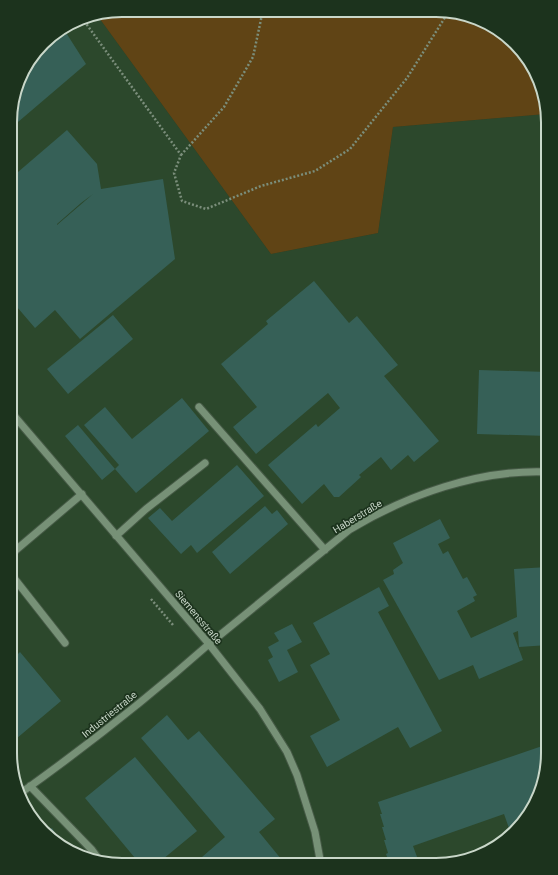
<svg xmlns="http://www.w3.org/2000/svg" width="558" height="875" font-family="Roboto,sans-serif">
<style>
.built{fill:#2c482c}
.green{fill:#604415}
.building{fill:#366057;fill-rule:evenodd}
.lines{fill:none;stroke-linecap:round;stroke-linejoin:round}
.minor-casing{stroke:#465a46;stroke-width:9}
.path{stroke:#7b8e7b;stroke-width:2.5;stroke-dasharray:2 2;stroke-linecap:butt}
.minor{stroke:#779177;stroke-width:7}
.labels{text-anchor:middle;stroke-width:3.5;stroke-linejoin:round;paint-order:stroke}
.street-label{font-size:10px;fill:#c9d7c9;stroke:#1c331d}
.rim{fill:none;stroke:#c9d7c9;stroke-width:2}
</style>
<rect width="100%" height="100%" fill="#263d26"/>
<!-- built -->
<path class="built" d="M 97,15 L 271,254 L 378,233 L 393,127 L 546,114 L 548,122 L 548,761 L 529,816 L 479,856 L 436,865 L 107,864 L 54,842 L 19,796 L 10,753 L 11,107 L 22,72 L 48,38 L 79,18 Z"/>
<!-- green -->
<path class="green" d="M 122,10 L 451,11 L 504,33 L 539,79 L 546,114 L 393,127 L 378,233 L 271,254 L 97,15 Z"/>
<!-- building -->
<path class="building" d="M 63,28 L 86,64 L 11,128 L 11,107 L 22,72 L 48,38 Z
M 67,130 L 97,164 L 101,189 L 163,179 L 175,259 L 80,339 L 55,310 L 35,328 L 11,300 L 11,178 ZM 93,194 L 57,225 L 57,224 L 81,203 Z
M 314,281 L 349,323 L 357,316 L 398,365 L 384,376 L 439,441 L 414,462 L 408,455 L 391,470 L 381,457 L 359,475 L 361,477 L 339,497 L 334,497 L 324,484 L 302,504 L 268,465 L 316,424 L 318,427 L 340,408 L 328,393 L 256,454 L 233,427 L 257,407 L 221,364 L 268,324 L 266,321 Z
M 113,315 L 133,339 L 68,394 L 47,369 Z
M 479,370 L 548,372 L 548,436 L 477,434 Z
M 182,398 L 209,431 L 136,493 L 115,469 L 119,465 L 84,425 L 105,407 L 132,439 Z
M 78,425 L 115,469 L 102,480 L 65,436 Z
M 237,465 L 264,496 L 197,553 L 191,545 L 181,554 L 148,518 L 160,508 L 172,521 Z
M 265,506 L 272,514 L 277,510 L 288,524 L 230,574 L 212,552 Z
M 440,519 L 450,538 L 438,544 L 443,554 L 448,551 L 463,579 L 467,577 L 477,595 L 473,597 L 475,601 L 457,611 L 471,638 L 517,617 L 514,569 L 548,567 L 548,645 L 519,647 L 518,631 L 513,633 L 523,660 L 479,679 L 473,665 L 439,680 L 383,580 L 394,574 L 393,570 L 403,563 L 393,543 Z
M 379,587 L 389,606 L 378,612 L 442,731 L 410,748 L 398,727 L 327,767 L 310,736 L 340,720 L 310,665 L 330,654 L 313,623 Z
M 292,624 L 302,642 L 287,650 L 298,672 L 279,682 L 268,660 L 273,657 L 268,647 L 279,641 L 274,633 Z
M 10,644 L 18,654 L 20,652 L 61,701 L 10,744 Z
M 167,715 L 188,740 L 199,731 L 275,819 L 259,832 L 286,865 L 194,864 L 225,837 L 141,738 Z
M 548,744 L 548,761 L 529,816 L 510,831 L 504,814 L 413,846 L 420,865 L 390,865 L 386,854 L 388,853 L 384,840 L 386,840 L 382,827 L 384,827 L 380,814 L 382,814 L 378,802 Z
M 135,757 L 197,831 L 157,864 L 140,864 L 85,798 Z
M 52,828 L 63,846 L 54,842 L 46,832 Z"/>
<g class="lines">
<defs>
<path id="minor" d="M 199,407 L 325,550
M 10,411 L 209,644 L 260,709 L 287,752 L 297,775 L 315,832 L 321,865
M 116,536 L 146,509 L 205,463
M 10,555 L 82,494
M 10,573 L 65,643
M 30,786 L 92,850 L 100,861
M 18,795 C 84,748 148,698 209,644 L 349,530 C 407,495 479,469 548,472"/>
</defs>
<!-- minor casing -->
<use href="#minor" class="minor-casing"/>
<!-- path -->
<path class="path" d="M 82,18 L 181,155 L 174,173 L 182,201 L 206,209 L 261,186 L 315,171 L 350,149 L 407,78 L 449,11
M 181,155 L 224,107 L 253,57 L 263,10
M 151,599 L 173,625"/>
<!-- minor -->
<use href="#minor" class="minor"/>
</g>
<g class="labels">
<!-- street labels -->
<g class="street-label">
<text transform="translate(357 516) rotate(-31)" y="4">Haberstraße</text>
<text transform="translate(199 617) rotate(50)" y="4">Siemensstraße</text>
<text transform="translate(109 714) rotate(-39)" y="4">Industriestraße</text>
</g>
</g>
<!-- crop -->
<path d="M0 0H558V875H0ZM122 17H436A105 105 0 0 1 541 122V753A105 105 0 0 1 436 858H122A105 105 0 0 1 17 753V122A105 105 0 0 1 122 17Z" fill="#1c331d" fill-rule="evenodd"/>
<path class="rim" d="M122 17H436A105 105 0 0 1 541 122V753A105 105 0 0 1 436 858H122A105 105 0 0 1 17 753V122A105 105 0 0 1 122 17Z"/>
</svg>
